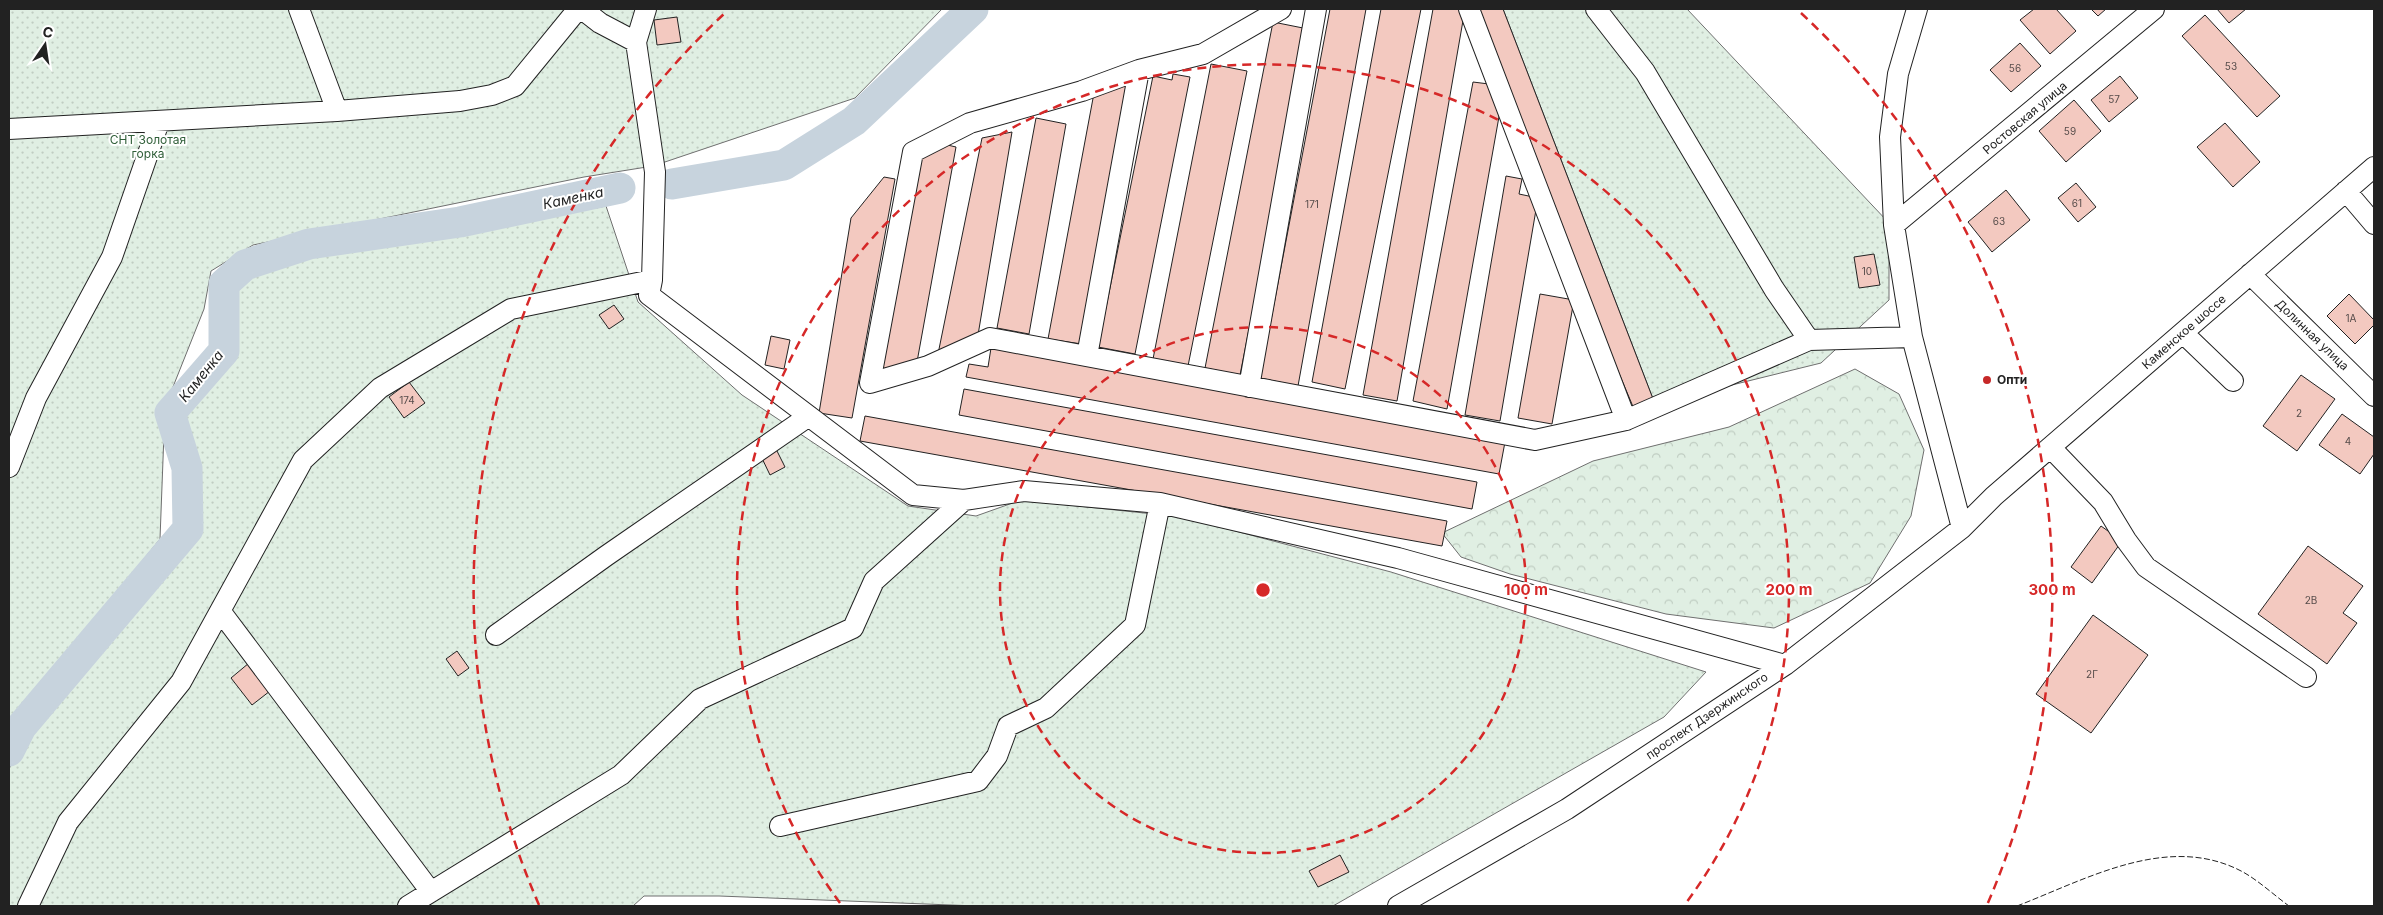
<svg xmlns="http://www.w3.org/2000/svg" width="2383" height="915" font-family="Inter,sans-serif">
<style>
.forest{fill:url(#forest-crowns);stroke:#6f6f6f}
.garden{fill:url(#garden-dots);stroke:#6f6f6f}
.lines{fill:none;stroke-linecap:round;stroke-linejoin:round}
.river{stroke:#c7d3dd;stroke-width:31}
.building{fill:#f3c9c0;stroke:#222}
.minor-casing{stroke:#222;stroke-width:22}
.minor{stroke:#fff;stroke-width:20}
.fence{stroke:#222;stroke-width:1;stroke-dasharray:6 2.5;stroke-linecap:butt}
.ring{fill:none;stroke:#d62828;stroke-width:2.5;stroke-dasharray:9 6}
.poi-dot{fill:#c62828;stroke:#fff;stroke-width:2}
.labels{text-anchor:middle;stroke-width:4;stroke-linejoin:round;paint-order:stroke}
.number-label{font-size:10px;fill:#564c4a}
.street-label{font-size:12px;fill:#222;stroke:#fff}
.park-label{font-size:12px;fill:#2f5e38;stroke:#fff}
.poi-label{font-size:12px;font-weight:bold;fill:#222;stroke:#fff;text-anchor:start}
.water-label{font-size:14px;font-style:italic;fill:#222;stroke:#fff}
.centre{fill:#d62828;stroke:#fff;stroke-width:2.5}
.ring-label{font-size:15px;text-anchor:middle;font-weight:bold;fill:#d62828;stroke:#fff;stroke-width:4;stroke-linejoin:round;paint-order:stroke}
</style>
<defs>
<pattern id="forest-crowns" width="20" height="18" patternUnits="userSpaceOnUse" patternTransform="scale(1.25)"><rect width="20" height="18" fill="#e0efe3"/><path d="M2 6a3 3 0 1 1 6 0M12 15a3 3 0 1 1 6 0" fill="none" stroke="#c0cdc2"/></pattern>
<pattern id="garden-dots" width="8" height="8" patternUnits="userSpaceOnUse" patternTransform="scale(1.25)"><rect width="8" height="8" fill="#e0efe3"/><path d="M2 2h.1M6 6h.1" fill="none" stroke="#c0cdc2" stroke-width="1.8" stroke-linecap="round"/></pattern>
</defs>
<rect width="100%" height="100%" fill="#fff"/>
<!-- forest -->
<path class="forest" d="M 1855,369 L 1899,394 L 1924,450 L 1911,516 L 1870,583 L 1774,628 L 1666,614 L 1510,574 L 1461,557 L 1442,533 L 1593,461 L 1729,427 Z"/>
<!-- garden -->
<path class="garden" d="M 9,9 L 942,9 L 855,98 L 653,166 L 584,177 L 253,245 L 211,271 L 204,309 L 165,407 L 160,539 L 15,718 L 9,729 Z
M 1503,9 L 1687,9 L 1889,223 L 1889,300 L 1821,363 L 1655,404 Z
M 606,206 L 638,302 L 742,395 L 908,506 L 976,516 L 1021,500 L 1182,517 L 1391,572 L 1706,672 L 1664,717 L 1333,906 L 977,906 L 719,896 L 644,896 L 633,906 L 9,906 L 9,769 L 28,729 L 109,637 L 194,533 L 196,464 L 180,414 L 234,349 L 231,287 L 254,269 L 317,252 L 459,233 Z"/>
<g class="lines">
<!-- river -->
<path class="river" d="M 672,184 L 784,165 L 854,121 L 973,9
M 9,751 L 21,727 L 188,529 L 187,468 L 170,413 L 224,351 L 224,284 L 245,265 L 309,244 L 460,222 L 620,188"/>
</g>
<!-- building -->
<path class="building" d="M 1330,9 L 1366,9 L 1298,386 L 1260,378 Z
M 1381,9 L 1421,9 L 1345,389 L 1312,382 Z
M 1433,9 L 1465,9 L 1397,401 L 1363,395 Z
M 1479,9 L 1503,9 L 1655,404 L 1634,409 L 1554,219 Z
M 2034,9 L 2056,9 L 2076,31 L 2050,54 L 2020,20 Z
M 2091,9 L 2106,9 L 2098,16 Z
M 2217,9 L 2246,9 L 2229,23 Z
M 2205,15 L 2280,96 L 2257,117 L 2182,36 Z
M 677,17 L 681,42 L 657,45 L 654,20 Z
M 1273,22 L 1308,29 L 1240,375 L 1205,368 Z
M 2020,43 L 2041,66 L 2011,92 L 1990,70 Z
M 1211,64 L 1247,71 L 1188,366 L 1153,359 Z
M 1173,74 L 1190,77 L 1135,354 L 1098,347 L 1153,76 L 1172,80 Z
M 2120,76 L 2138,98 L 2109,122 L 2091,100 Z
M 1473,82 L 1489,84 L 1500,111 L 1447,409 L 1413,401 Z
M 1114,84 L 1131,87 L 1082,344 L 1048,339 L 1094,93 Z
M 2074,100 L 2101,131 L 2066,162 L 2039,131 Z
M 1036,118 L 1066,124 L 1029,334 L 997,328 Z
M 2225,123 L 2260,162 L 2233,187 L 2197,147 Z
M 1012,132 L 977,341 L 938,354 L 982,138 Z
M 939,143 L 956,147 L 917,362 L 879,371 L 921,152 Z
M 1506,176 L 1522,179 L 1519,194 L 1538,198 L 1500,421 L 1465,415 Z
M 884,177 L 895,179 L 852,418 L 819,413 L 851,218 Z
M 2076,183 L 2096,207 L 2078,222 L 2058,198 Z
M 2006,190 L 2030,220 L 1992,252 L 1968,222 Z
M 1874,254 L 1880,285 L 1859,288 L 1854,257 Z
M 1540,294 L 1574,300 L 1552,424 L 1518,418 Z
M 2349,294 L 2374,320 L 2374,325 L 2355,344 L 2327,316 Z
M 614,305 L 624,319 L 609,329 L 599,315 Z
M 771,336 L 790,340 L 784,369 L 765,365 Z
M 991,348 L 1505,442 L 1499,474 L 966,377 L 969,364 L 988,367 Z
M 2301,375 L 2335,399 L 2297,451 L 2263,426 Z
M 409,382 L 425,403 L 404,418 L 389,397 Z
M 964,389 L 1477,482 L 1472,509 L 959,415 Z
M 2342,414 L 2374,437 L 2374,454 L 2360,474 L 2319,445 Z
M 865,416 L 1447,521 L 1442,546 L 860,441 Z
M 774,445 L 785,467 L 770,475 L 759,452 Z
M 2101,526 L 2122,541 L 2092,583 L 2071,567 Z
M 2308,546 L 2363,586 L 2343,613 L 2357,623 L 2327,664 L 2258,614 Z
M 2093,615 L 2148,655 L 2091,733 L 2036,694 Z
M 457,651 L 469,668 L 458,676 L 446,659 Z
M 249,663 L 270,691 L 252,705 L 231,678 Z
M 1340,855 L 1349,872 L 1318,887 L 1309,871 Z"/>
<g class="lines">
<defs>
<path id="minor" d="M 299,9 L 337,111
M 582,9 L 600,23 L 636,42
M 646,9 L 636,42 L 655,172 L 652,280 L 649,295 L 913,495 L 964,500 L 1024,491 L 1160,503 L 1398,558 L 1785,665
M 1281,9 L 1203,54 L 1139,70 L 1082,91 L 970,123 L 913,152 L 870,383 L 928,366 L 990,338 L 1535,440 L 1626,420 L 1469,9
M 1596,9 L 1645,72 L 1774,289 L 1809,340 L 1912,337
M 1917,9 L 1898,74 L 1890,137 L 1894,225 L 1912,337 L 1962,528
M 9,129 L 337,111 L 460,101 L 492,95 L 515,86 L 578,9
M 2346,191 L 2374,224
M 1894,225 L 2154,9
M 2250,274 L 2374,396
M 2183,333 L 2233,381
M 1087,356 L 1139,70
M 1249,387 L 1316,9
M 1626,420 L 1809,340
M 2051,448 L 2103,502 L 2126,540 L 2146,567 L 2306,677
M 9,467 L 36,398 L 112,257 L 159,122
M 221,612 L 431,892
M 496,635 L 606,556 L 809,416
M 780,826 L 978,781 L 997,756 L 1008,726 L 1046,708 L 1135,625 L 1160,503
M 28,906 L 68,822 L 181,682 L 303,460 L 380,388 L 511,309 L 652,280
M 408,906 L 621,775 L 700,699 L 853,628 L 874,581 L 964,500
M 1398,906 L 1567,809 L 1785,665 L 1962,528 L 1994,496 L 2374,167"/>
</defs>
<!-- minor casing -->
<use href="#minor" class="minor-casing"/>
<!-- minor -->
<use href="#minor" class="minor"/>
<!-- fence -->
<path class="fence" d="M 2017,906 C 2087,879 2169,832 2243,872 C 2259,881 2274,895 2289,906"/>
</g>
<!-- distance rings -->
<g class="ring">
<circle cx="1263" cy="590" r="263"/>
<path d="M840 903A526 526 0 1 1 1686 903"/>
<path d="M539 905A789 789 0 0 1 725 13M1801 13A789 789 0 0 1 1987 905"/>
</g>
<!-- markers -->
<circle class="poi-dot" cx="1987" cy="380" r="5"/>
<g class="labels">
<!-- number labels -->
<g class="number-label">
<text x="2231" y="70">53</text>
<text x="2015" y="72">56</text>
<text x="2114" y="103">57</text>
<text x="2070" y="135">59</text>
<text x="2077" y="207">61</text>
<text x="1312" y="208">171</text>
<text x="1999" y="225">63</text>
<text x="1867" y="275">10</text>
<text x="2351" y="322">1А</text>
<text x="407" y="404">174</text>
<text x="2299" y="417">2</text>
<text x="2348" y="445">4</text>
<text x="2311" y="604">2В</text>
<text x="2092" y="678">2Г</text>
</g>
<!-- street labels -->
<g class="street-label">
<text transform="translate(2025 118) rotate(-40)" y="4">Ростовская улица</text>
<text transform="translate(2184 332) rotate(-41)" y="4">Каменское шоссе</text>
<text transform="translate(2312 335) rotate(44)" y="4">Долинная улица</text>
<text transform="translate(1707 716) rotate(-34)" y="4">проспект Дзержинского</text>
</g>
<!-- park labels -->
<g class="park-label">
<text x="148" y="144">СНТ Золотая<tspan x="148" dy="14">горка</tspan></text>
</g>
<!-- poi labels -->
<g class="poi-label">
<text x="1997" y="384">Опти</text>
</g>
<!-- water labels -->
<g class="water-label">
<text transform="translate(573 198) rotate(-12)" y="5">Каменка</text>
<text transform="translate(201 376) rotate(-51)" y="5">Каменка</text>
</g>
</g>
<circle cx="1263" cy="590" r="8" class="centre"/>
<g class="ring-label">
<text x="1526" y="595">100 m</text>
<text x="1789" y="595">200 m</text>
<text x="2052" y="595">300 m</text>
</g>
<!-- border -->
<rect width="2383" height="915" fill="none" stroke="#222222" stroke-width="20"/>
<!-- north arrow -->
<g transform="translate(45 45) rotate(13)" stroke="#ffffff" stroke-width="4" paint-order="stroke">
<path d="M0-4L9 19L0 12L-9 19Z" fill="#222222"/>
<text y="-8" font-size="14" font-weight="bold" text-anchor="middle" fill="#222222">С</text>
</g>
</svg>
